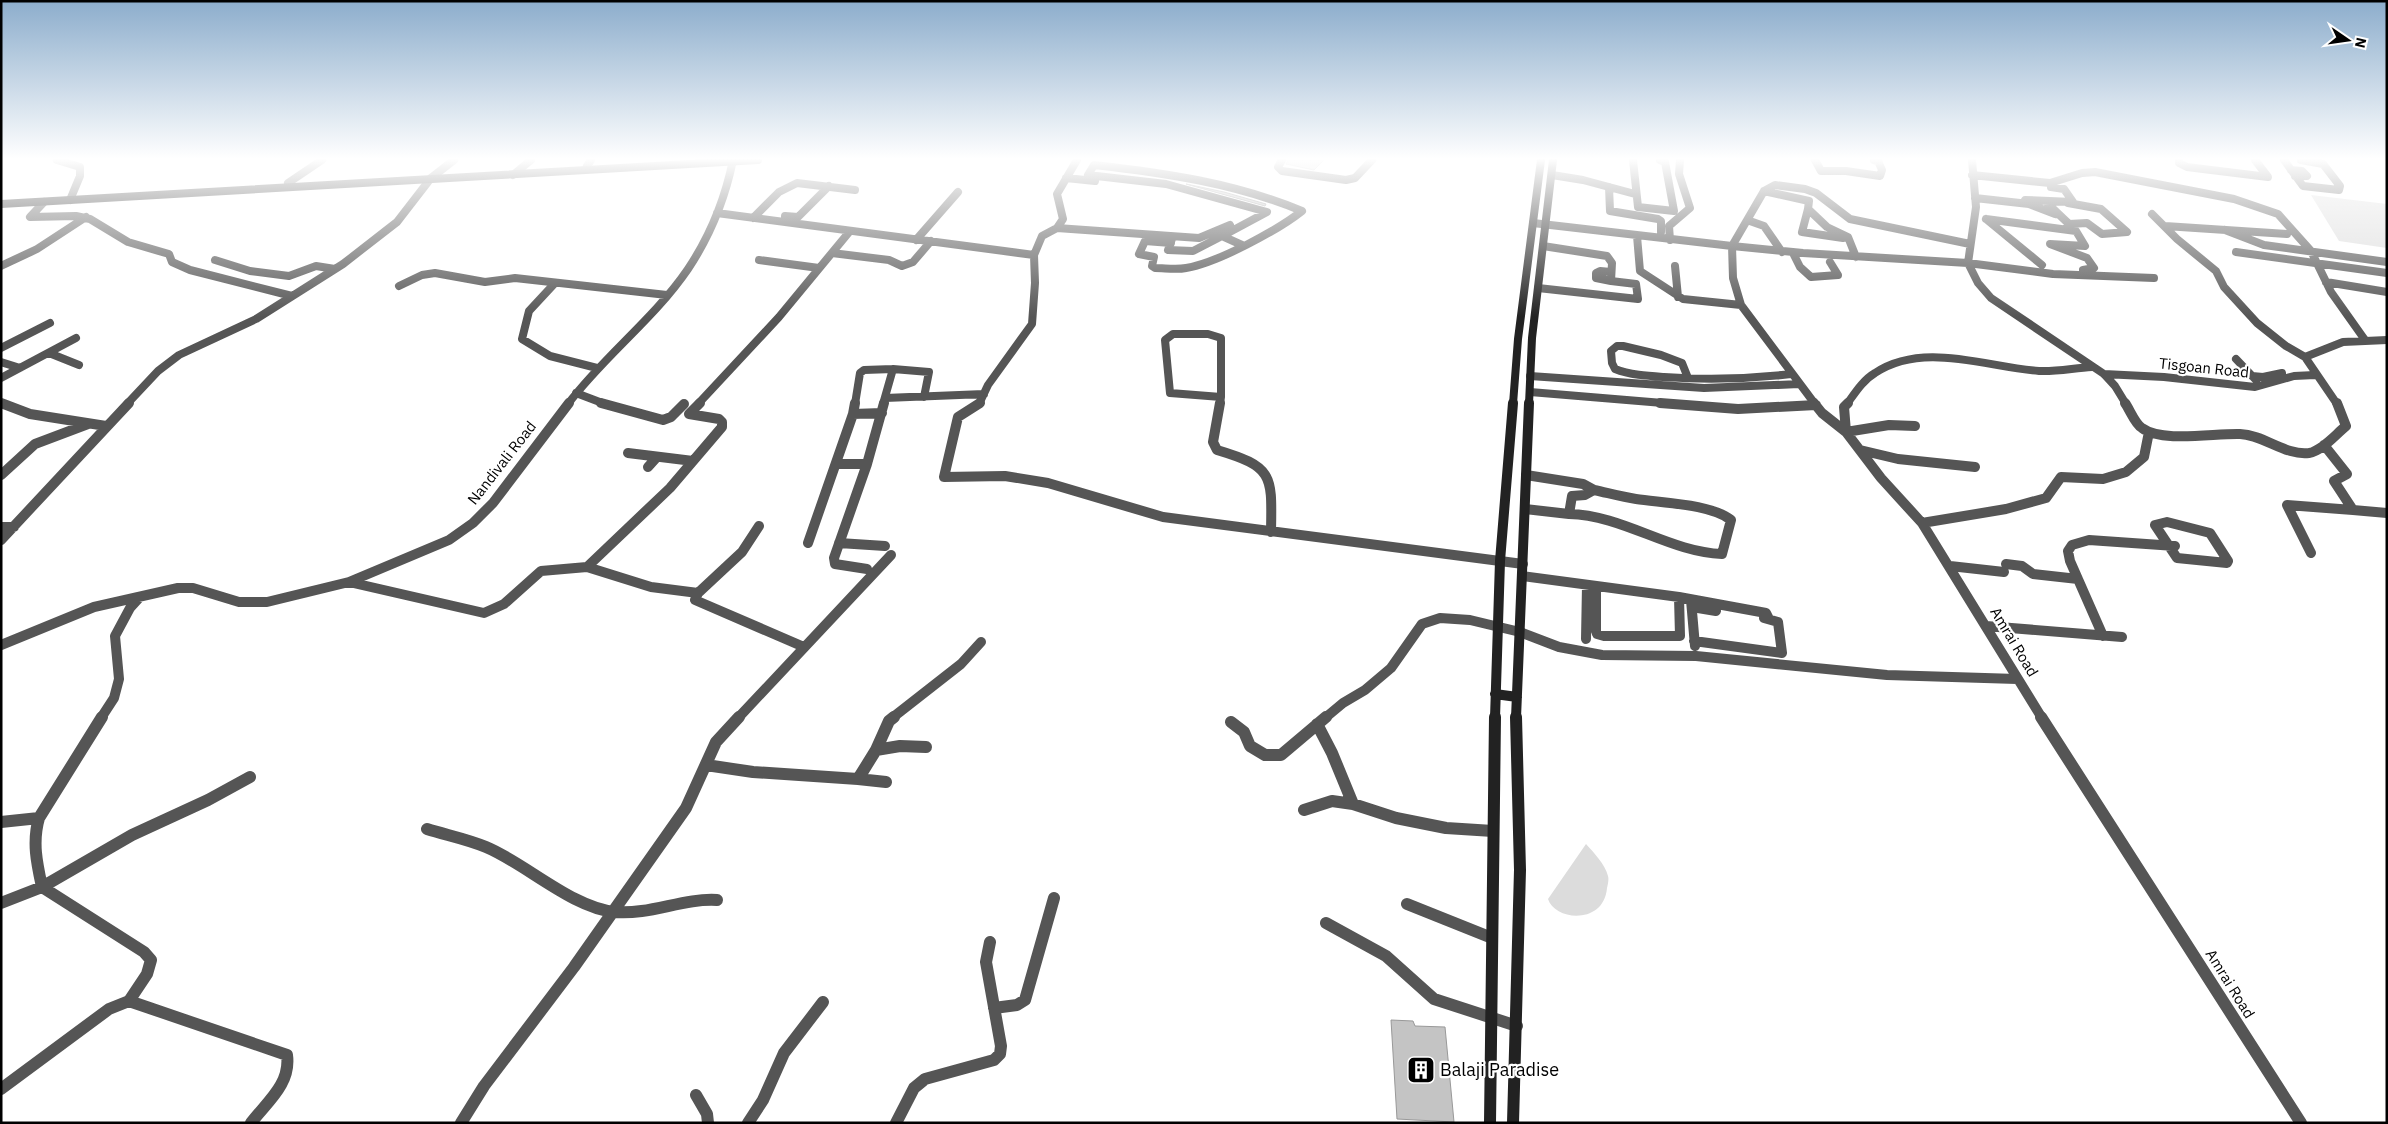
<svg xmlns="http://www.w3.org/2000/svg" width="2388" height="1124" font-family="'IBM Plex Sans',sans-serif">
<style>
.green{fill:#dcdcdc}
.building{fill:#c4c4c4;stroke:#999}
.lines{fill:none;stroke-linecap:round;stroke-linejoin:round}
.street-far2{stroke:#555;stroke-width:8}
.street-far1{stroke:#555;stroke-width:10}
.street{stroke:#555;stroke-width:12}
.secondary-far2{stroke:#222;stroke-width:8}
.secondary-far1{stroke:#222;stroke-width:10}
.secondary{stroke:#222;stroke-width:12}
.labels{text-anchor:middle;stroke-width:4.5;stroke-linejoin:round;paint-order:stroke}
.street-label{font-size:15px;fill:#000;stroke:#fff}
.near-poi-label{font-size:18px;fill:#000;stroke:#fff;text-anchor:start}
</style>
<rect width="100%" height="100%" fill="#fff"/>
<!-- green -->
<path class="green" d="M 2311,195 L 2387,204 L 2387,248 L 2339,241 Z
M 1586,844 C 1594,853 1605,864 1608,876 C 1609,879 1608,884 1607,888 C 1604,925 1555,921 1548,899 Z"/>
<!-- building -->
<path class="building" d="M 1288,160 L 1324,160 L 1314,170 L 1286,164 Z
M 1186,184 L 1224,192 L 1266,204 L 1265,206 Z
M 1391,1020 L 1413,1021 L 1415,1026 L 1445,1027 L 1454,1122 L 1397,1119 Z"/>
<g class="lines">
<!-- street-far2 -->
<path class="street-far2" d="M 57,160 L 80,167 L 80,176 L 70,200
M 1282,160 L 1278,167 L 1282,171 L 1346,180 L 1355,178 L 1372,160
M 1633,160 L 1638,207 L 1674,211 L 1665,162 L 1660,160
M 1815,160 L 1821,171 L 1846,171 L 1880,176 L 1882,170 L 1878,161 L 1874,160
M 1972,160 L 1976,207 L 1968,263 L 2053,274 L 2154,278
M 2179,160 L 2179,163 L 2187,167 L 2268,177 L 2255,160
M 2284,160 L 2303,186 L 2339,190 L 2340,186 L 2323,164 L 2301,160
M 587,166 L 591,160
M 2291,170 L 2302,171 L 2307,176 L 2295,176
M 513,175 L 531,160
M 1552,175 L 1583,180 L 1635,194
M 1972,175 L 2050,183 L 2082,173 L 2095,172 L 2234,199 L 2278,214 L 2311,251 L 2331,292 L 2365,340
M 1066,178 L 1095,181
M 288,183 L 322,160
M 1609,187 L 1610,211 L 1658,219 L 1661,221 L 1661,232
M 1764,191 L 1809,201 L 1808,209 L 1827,227 L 1848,237 L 1856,257
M 1975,198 L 2029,204 L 2025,200 L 2073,202 L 2064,189 L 2051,187
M 44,202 L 30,217 L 76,216 L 90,219 L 128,242 L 169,254 L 172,262 L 190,270 L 292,296
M 2053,203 L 2048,204 L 2069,224 L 2066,229
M 2068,203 L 2101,209 L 2127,232 L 2102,234 L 2087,223 L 2069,224
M 2029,204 L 2055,214
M 1808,209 L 1802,232 L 1843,238
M 717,213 L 1034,255
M 2152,214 L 2177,239 L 2216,271 L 2224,287 L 2257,323 L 2286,346 L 2305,357
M 785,216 L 798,217 L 829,186
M 753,218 L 779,192 L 797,183 L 855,190
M 1986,219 L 2076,231 L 2085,246 L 2050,244 L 2087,258 L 2094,268 L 2083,270
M 1986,219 L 2042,265
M 1747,220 L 1764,226 L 1782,252
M 1533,223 L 1732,246 L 1764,191 L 1775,185 L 1805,189 L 1816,193 L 1850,219 L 1970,244
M 2165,226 L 2287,234
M 1057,228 L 1199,238 L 1230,225
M 2225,230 L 2264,245 L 2387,262
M 1637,236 L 1640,271 L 1683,299 L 1741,305
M 1172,239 L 1168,250 L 1193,251 L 1222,236 L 1242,245
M 916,240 L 958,192
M 1670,240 L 1669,226 L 1690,208 L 1679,174 L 1680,160
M 1171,243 L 1145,241 L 1139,254 L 1154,257 L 1152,266 L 1155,268 C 1165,268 1176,270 1186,268 C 1217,263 1278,230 1302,211 C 1235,183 1165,173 1094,165 L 1088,175 L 1166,184 L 1267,212 L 1226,234
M 2236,252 L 2387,273
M 832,253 L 889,260 L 902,266 L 913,262 L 931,241
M 1793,253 L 1800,267 L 1811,277 L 1838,275 L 1830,262
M 215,260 L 250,271 L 289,276 L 316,266 L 335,269
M 759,260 L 819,268
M 1,266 L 37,249 L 86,217
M 1675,266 L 1678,297
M 1611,272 L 1600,271 L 1596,273 L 1596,278 L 1611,281
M 2326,282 L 2387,292
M 555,283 L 529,311 L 522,339 L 550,356 L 597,368
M 399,286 L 422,275 L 435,273 L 485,282 L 515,278 L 667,295
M 1538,288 L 1638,299 L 1636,284 L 1611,281 L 1612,263 L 1607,256 L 1543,246
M 1173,334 L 1208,334 L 1221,338 L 1221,397 L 1170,393 L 1165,340 Z
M 1,348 L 50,323
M 49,353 L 79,365
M 2305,357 L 2343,342 L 2387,340
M 2305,357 L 2337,404
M 2236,359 L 2256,380
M 1,362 L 20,368
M 893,369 L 929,372 L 924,397
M 2104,374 L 2164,377 L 2255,387 L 2294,376 L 2315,375
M 1530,376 L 1704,388 L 1799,384
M 2252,376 L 2263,377 L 2282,373
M 1,378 L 76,338
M 1688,378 L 1682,363 L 1661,355 L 1623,346 L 1617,346 L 1611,351 L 1612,363 L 1615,369 C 1630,375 1648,376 1664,377 C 1707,380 1748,379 1791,374
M 1530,392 L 1675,404
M 576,393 L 605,404
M 885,398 L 984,394
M 1,403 L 3,404
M 127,404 L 158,371 L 179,355 L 256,319 L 343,264 L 397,222 L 431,178 L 454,160
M 568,404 C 604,356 654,319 688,269 C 710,236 725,199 733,160
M 698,404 L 779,317 L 850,231
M 855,404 L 860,373 L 864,370 L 893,369 L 883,404
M 979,404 L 988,385 L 1032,324 L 1035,283 L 1034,255 L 1042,236 L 1057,228 L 1063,219 L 1057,194 L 1077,160
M 1220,404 L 1221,397
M 1815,404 L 1741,305 L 1733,278 L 1732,246 L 1803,253 L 1968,263 L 1978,283 L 1991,298 L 2104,374 L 2115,386 L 2126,404
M 1847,404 C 1855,393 1863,380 1875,373 C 1923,341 1986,367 2039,371 C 2056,372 2074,368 2092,367"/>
<!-- street-far1 -->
<path class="street-far1" d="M 1,403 L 30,414 L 106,426
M 601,403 L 663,420 L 671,417 L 684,404
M 980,403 L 958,417 L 944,477 L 1005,476 L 1048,483 L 1163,517 L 1523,564
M 1220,403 L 1213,442 L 1217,450 C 1274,467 1272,475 1271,532
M 1660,403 L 1738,409 L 1816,405
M 1814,403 L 1822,413 L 1846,432 L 1889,425 L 1915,426
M 1848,403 L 1844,407 L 1846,432 L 1881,478 L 1922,523 L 2042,718
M 2125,403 C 2130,410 2135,424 2142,428 C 2162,443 2215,433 2240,434 C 2264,435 2286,456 2309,453 C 2322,451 2336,434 2346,426 L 2337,403
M 689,414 L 700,403
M 853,414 L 882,413
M 1860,450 L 1898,459 L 1975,467
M 628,453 L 693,461
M 836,464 L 867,464
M 648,467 L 657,457
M 1,475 L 35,444 L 88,424
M 1526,475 L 1583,484 L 1594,490
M 1594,490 C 1608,493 1622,497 1636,499 C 1662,503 1711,504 1731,520 L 1722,554 C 1669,552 1623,515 1569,514 L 1572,496 L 1585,495 Z
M 1525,509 L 1569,514
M 2353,510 L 2387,513
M 2167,522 L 2210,533 L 2228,561 L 2227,563 L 2177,558 L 2155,525 Z
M 1922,523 L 2006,509 L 2046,498 L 2061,477 L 2103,479 L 2126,472 L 2144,457 L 2149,432
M 759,526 L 742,552 L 698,593 L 695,600 L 804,647
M 1,527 L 14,527
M 1,540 L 129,403
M 808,543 L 853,414 L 855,403
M 839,543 L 885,546
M 2311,553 L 2287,505 L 2353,510 L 2334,481 L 2347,474 L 2324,445
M 2006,564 L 2022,566 L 2033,574 L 2078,579
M 1950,566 L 2004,572
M 587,567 L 651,587 L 698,593
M 867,569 L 835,564 L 834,558 L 867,464 L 884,403
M 1522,576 L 1679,597 L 1766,613 L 1769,619
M 349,582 L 484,613 L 504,604 L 541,571 L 587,567 L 670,488 L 722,427 L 722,422 L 719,419 L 689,414
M 1596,586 L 1596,631 L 1597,634 L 1604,636 L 1680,636 L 1679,597
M 1691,600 L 1695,646
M 1692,607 L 1716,611
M 1986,626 L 2122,637
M 2103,636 L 2070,561 L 2068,551 L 2072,545 L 2089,540 L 2175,546
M 1586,639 L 1587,585
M 1694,641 L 1782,653 L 1778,622 L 1764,618
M 1,645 L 94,607 L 178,588 L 193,588 L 239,602 L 267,602 L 349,582 L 449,540 L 473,523 L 493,503 L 569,403
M 101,718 L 114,698 L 119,679 L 115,636 L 130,608 L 140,597
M 738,718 L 891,555
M 892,718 L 961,664 L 981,642
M 1325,718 L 1343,703 L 1365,690 L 1391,668 L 1422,624 L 1440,618 L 1470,620 L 1520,632 L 1559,647 L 1602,655 L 1696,656 L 1887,675 L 2017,679"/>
<!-- street -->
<path class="street" d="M 102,717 L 39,818 C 32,842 37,864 42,887 L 144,952 L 151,960 L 147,974 L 129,1001
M 2041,717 L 2301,1123
M 1231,722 L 1244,732 L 1250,746 L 1265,755 L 1281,755 L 1326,717
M 1317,724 L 1332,753 L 1353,804
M 876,750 L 889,721 L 894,717
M 706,765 L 753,772 L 858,779 L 876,750 L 900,746 L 926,747
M 858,779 L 886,782
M 1304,810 L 1332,801 L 1353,804 L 1396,818 L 1446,828 L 1493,831
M 1,822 L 39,818
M 427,829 C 446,835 467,839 486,847 C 525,863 572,908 615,912 C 650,915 683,898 717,900
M 1,903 L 42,887 L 132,835 L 208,800 L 250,777
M 1407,904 L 1492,938
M 1326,923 L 1386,956 L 1434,999 L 1517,1026
M 129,1001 L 287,1055 C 291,1084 267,1102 251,1123
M 994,1008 L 1017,1005 L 1025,1000 L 1054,898
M 1,1089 L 109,1009 L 129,1001
M 696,1095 L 707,1114 L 708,1123
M 461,1123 L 484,1086 L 574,967 L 686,808 L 716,742 L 739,717
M 748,1123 L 763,1100 L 784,1053 L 823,1002
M 896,1123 L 914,1088 L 925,1079 L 994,1060 L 1000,1054 L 1001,1046 L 986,962 L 990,942"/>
<!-- secondary-far2 -->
<path class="secondary-far2" d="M 1,204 L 758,160
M 1513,404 L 1518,339 L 1541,160
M 1529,404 L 1532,338 L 1553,160"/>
<!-- secondary-far1 -->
<path class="secondary-far1" d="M 1495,694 L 1517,697
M 1495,718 L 1500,561 L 1513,403
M 1516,718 L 1529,403"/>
<!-- secondary -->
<path class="secondary" d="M 1490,1123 L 1495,717
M 1513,1123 L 1520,870 L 1516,717"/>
</g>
<!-- sky -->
<linearGradient id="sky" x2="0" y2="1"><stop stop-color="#8cadcc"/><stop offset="0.5" stop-color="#fff"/><stop offset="1" stop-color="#fff" stop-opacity="0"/></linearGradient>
<rect width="2388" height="317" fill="url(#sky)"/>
<!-- icons -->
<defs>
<symbol id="building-square" viewBox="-11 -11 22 22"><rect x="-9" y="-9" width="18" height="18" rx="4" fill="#000" stroke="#fff"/><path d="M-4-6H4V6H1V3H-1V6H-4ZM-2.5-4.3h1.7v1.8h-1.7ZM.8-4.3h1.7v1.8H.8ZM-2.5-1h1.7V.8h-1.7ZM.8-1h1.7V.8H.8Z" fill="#fff"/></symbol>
</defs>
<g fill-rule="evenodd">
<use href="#building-square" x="1405" y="1054" width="32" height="32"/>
</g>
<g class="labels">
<!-- street labels -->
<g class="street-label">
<text transform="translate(2204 368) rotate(6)" y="5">Tisgoan Road</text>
<text transform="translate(502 463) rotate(-52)" y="5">Nandivali Road</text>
<text transform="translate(2014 642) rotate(59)" y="5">Amrai Road</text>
<text transform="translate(2230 984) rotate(58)" y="5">Amrai Road</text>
</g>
<!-- near-poi labels -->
<g class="near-poi-label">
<text x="1440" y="1076">Balaji Paradise</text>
</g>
</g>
<!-- border -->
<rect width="2388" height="1124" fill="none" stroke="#000000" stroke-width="5"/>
<!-- north arrow -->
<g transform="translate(2348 40) rotate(103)" stroke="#ffffff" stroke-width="4" paint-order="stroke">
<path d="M0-4L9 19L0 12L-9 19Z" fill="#000000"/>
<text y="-8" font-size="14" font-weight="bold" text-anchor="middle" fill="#000000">N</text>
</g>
</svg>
